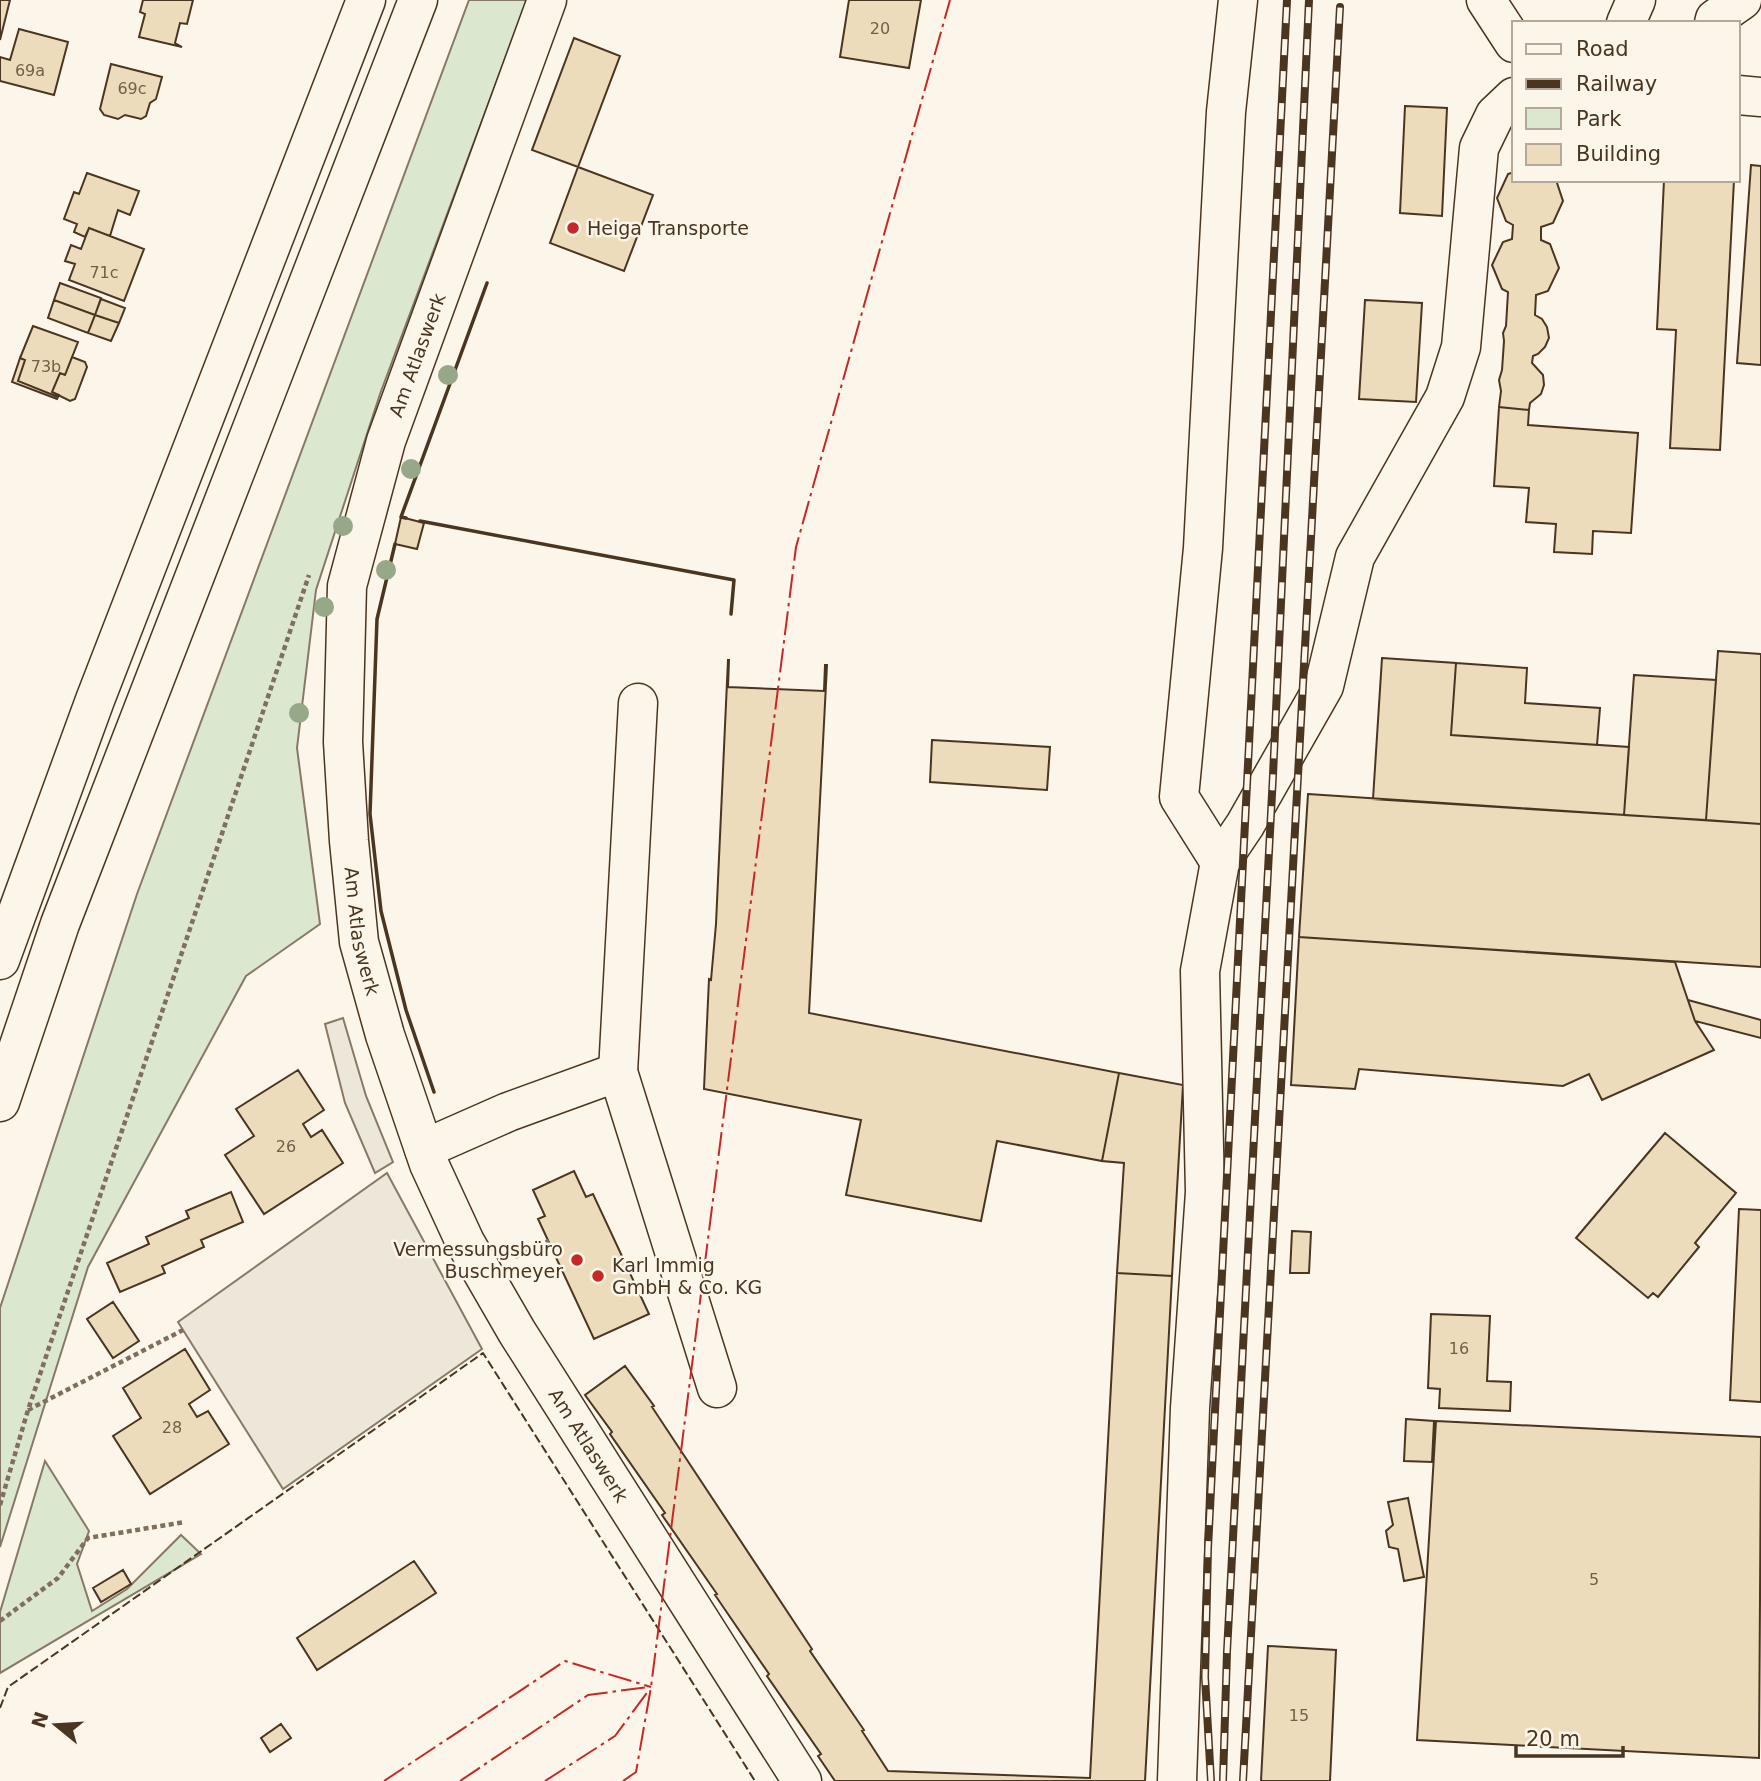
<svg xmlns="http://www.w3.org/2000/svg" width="1761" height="1781" font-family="'DejaVu Sans',sans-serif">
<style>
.green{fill:#dce7d0;stroke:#887966;stroke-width:2}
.parking{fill:#ede7d9;stroke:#887966;stroke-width:2}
.building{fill:#ecdcbc;stroke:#4a3520;stroke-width:2}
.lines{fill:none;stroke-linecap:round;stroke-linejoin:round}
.minor-casing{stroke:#4a3520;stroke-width:41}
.highway-casing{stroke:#4a3520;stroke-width:41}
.path{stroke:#7f6f5c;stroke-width:4.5;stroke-dasharray:5 3.5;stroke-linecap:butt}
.minor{stroke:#fbf6e9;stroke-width:38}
.highway{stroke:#fbf6e9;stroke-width:38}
.rail-casing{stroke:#4a3520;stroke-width:8}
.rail{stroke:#fbf6e9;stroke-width:5;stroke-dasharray:16;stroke-linecap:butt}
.fence{stroke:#4a3520;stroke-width:2;stroke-dasharray:9 3.5;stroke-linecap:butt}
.wall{stroke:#4a3520;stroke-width:3.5}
.power{stroke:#c62828;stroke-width:2;stroke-dasharray:24 5 3.5 5;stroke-linecap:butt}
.tree{fill:#96a887}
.poi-dot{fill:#c62828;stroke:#fbf6e9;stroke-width:2.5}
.labels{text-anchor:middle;stroke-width:5;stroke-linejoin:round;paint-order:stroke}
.number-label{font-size:16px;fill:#725f47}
.poi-label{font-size:19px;fill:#4a3520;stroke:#fbf6e9;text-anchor:start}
.street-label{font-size:19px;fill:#4a3520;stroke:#fbf6e9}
</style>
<rect width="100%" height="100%" fill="#fbf6e9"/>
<!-- green -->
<path class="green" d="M 469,0 L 527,0 L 380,394 L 316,590 L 297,748 L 320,924 L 246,976 L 88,1267 L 0,1547 L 0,1308 L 137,894 Z
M 45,1461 L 89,1531 L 77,1564 L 92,1611 L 127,1589 L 181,1535 L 201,1554 L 0,1673 L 0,1612 Z"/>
<!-- parking -->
<path class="parking" d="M 343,1018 L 366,1096 L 393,1162 L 375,1173 L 345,1103 L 325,1024 Z
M 387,1173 L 482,1349 L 283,1489 L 178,1322 Z"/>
<!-- building -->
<path class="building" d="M 0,0 L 10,0 L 0,40 Z
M 143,0 L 193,0 L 187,24 L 180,23 L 175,43 L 182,47 L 139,37 L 145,14 L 140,12 Z
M 849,0 L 921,0 L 909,68 L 840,57 Z
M 19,29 L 68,42 L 54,95 L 0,81 L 0,57 L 10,60 Z
M 574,38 L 620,56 L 578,167 L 532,150 Z
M 111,64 L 162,77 L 156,99 L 150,103 L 146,116 L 141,119 L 125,115 L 118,119 L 104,115 L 100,109 Z
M 1405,106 L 1447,108 L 1442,216 L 1400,213 Z
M 1751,165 L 1761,166 L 1761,365 L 1737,363 Z
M 578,167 L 653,195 L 624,271 L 550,243 Z
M 1514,172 L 1514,180 L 1556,180 L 1563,201 L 1553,223 L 1541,227 L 1541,240 L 1550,244 L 1559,268 L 1548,291 L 1536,295 L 1535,315 L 1542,319 L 1547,327 L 1549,338 L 1545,347 L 1538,354 L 1533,356 L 1532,363 L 1543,375 L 1544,385 L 1541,394 L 1530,403 L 1529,410 L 1499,407 L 1501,391 L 1499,380 L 1502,370 L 1504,341 L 1503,333 L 1506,326 L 1508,292 L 1502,289 L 1492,265 L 1503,242 L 1512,239 L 1513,225 L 1506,221 L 1497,198 L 1508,174 Z
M 87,173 L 139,191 L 130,215 L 118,210 L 110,236 L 89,228 L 85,237 L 74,232 L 77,224 L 64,219 L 74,192 L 79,194 Z
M 1664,180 L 1734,180 L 1720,450 L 1670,448 L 1676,330 L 1657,329 Z
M 89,228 L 144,249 L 124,301 L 69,280 L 75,264 L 65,261 L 71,245 L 81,249 Z
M 60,283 L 101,298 L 95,315 L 54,300 Z
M 101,299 L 125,308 L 119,323 L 95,315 Z
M 54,300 L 95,315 L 88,333 L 48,318 Z
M 1365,300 L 1422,303 L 1416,402 L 1359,399 Z
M 95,315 L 119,323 L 111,341 L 88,333 Z
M 33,326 L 78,342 L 65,375 L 60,373 L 52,392 L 59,395 L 58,397 L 18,381 L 25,360 L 20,358 Z
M 72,357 L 85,362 L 87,367 L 75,399 L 70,401 L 52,392 L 60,373 L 65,375 Z
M 20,358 L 25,360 L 18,381 L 58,397 L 57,399 L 12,382 Z
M 1499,407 L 1529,410 L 1528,425 L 1638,433 L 1631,533 L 1593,531 L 1592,554 L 1554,552 L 1556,524 L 1526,522 L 1529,488 L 1494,486 Z
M 401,517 L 424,523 L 417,549 L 395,544 Z
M 1718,651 L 1761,654 L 1761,824 L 1706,820 Z
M 1382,658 L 1456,663 L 1451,735 L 1629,747 L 1624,815 L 1373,799 Z
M 728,660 L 729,660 L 728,687 L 824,691 L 825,665 L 827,665 L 809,1013 L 1119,1073 L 1102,1161 L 997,1141 L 981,1221 L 846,1195 L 861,1120 L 704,1089 L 709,979 L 711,980 L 716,924 Z
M 1456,663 L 1527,668 L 1525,703 L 1600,708 L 1597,745 L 1451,735 Z
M 1634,675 L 1716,680 L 1706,820 L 1624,815 Z
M 932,740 L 1050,747 L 1047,790 L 930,782 Z
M 1308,794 L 1761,824 L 1761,967 L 1299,937 Z
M 1299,937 L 1675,962 L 1695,1021 L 1714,1050 L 1602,1100 L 1589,1074 L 1563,1086 L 1359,1069 L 1355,1089 L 1291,1085 Z
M 1688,1000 L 1761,1020 L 1761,1038 L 1695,1021 Z
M 298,1070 L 324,1110 L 303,1124 L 311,1137 L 322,1130 L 343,1163 L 264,1214 L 225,1155 L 254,1136 L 236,1109 Z
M 1119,1073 L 1183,1085 L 1172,1276 L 1117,1273 L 1124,1163 L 1102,1161 Z
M 1665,1133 L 1736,1193 L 1695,1243 L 1699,1247 L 1658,1297 L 1653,1293 L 1648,1298 L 1576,1238 Z
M 574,1171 L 586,1197 L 593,1194 L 649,1314 L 594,1339 L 539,1221 L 538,1219 L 545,1216 L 533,1190 Z
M 231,1192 L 243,1222 L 201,1240 L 204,1247 L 162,1266 L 165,1273 L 120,1292 L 107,1263 L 149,1244 L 146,1237 L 189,1218 L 186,1211 Z
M 1739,1209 L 1761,1210 L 1761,1402 L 1730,1400 Z
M 1292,1231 L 1311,1232 L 1309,1273 L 1290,1273 Z
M 1117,1273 L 1172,1276 L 1145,1781 L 835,1781 L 818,1756 L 821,1754 L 767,1676 L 769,1674 L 715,1595 L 717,1594 L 662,1515 L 665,1513 L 610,1434 L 612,1432 L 585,1395 L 625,1366 L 654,1406 L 652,1407 L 812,1649 L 810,1651 L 864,1730 L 862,1731 L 888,1771 L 1090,1778 Z
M 113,1302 L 139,1341 L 113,1358 L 87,1319 Z
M 1431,1314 L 1490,1316 L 1487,1381 L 1511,1382 L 1510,1411 L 1439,1408 L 1440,1389 L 1428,1388 Z
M 185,1349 L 210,1390 L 189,1404 L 197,1417 L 208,1411 L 229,1444 L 150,1494 L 113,1436 L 141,1418 L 123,1388 Z
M 1406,1419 L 1434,1421 L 1432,1462 L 1404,1461 Z
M 1436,1421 L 1761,1437 L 1759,1758 L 1417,1740 Z
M 1408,1498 L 1424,1577 L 1404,1581 L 1398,1549 L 1389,1547 L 1386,1531 L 1393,1525 L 1388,1502 Z
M 414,1561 L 436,1593 L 317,1670 L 297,1638 Z
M 123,1570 L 131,1584 L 101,1602 L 93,1588 Z
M 1268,1646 L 1336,1650 L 1330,1781 L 1261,1781 Z
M 281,1724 L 291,1738 L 270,1752 L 261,1738 Z"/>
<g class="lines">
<defs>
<g id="minor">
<path id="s1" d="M 547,0 L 386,441 L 347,586 L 343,742 L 349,841 L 359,942 L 385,1035 L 429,1164 L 465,1242 L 517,1332 L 802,1781"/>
<path d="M 1486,0 L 1514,43"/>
<path d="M 1626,23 L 1636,0"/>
<path d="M 1714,23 L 1715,19 L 1742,0"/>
<path d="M 1738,95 L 1761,97"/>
<path d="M 1220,862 L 1179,797 L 1203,548 L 1226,112 L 1238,0"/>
<path d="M 618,1072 L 638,703"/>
<path d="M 424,1149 L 508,1112 L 618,1072 L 717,1388"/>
<path d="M 1177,1781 L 1190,1408 L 1205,1192 L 1200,971 L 1220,862 L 1245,825 L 1324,686 L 1355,557 L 1445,397 L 1461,347 L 1479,148 L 1495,115 L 1514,97"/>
</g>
<path id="highway" d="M 0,960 L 95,700 L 366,0
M 0,1102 L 60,924 L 418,0"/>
</defs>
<!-- minor casing -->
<use href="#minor" class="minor-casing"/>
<!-- highway casing -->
<use href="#highway" class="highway-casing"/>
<!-- path -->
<path class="path" d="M 515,1257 L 549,1241
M 28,1410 L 183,1330
M 0,1505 L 28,1410 L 309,575
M 0,1621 L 58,1578 L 88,1538 L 185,1522"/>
<!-- minor -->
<use href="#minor" class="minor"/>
<!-- highway -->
<use href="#highway" class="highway"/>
<defs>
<path id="rail" d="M 1211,1781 L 1205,1677 L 1208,1548 L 1287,0
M 1223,1781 L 1227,1652 L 1273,775 L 1309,0
M 1243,1781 L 1340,7"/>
</defs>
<!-- rail casing -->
<use href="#rail" class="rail-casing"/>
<!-- rail -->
<use href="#rail" class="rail"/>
<!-- fence -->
<path class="fence" d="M 0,1708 L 8,1687 L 483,1353 L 755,1781"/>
<!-- wall -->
<path class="wall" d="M 406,518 L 401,517 L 487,283
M 420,521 L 734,580 L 731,614
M 395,544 L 377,619 L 370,814 L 381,911 L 406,1010 L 434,1092"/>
<!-- power -->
<path class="power" d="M 384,1781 L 565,1661 L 651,1687
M 460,1781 L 588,1695 L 648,1687
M 545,1781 L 615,1736 L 649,1690
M 623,1781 L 636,1772 L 651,1687 L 796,547 L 950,0"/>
</g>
<!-- trees -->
<g class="tree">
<circle cx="448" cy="375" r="10"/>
<circle cx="411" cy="469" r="10"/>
<circle cx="343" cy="526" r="10"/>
<circle cx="386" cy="570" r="10"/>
<circle cx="324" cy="607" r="10"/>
<circle cx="299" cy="713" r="10"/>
</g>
<!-- markers -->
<g class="poi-dot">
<circle cx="573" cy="228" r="7"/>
<circle cx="577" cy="1260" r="7"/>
<circle cx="598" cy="1276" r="7"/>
</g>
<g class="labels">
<!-- number labels -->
<g class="number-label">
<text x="880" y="34">20</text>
<text x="30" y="76">69a</text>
<text x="132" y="94">69c</text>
<text x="104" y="278">71c</text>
<text x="46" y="372">73b</text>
<text x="286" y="1152">26</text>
<text x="1459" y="1354">16</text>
<text x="172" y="1433">28</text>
<text x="1594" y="1585">5</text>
<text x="1299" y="1721">15</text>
</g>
<!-- poi labels -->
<g class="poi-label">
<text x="587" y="235">Heiga Transporte</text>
<text x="563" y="1256" text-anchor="end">Vermessungsbüro<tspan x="563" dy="22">Buschmeyer</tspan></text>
<text x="612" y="1272">Karl Immig<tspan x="612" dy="22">GmbH &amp; Co. KG</tspan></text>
</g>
<!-- street labels -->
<g class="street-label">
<text transform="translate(417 355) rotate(-70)" y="7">Am Atlaswerk</text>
<text dy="7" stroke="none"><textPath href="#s1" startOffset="966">Am Atlaswerk</textPath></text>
<text dy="7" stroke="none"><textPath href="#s1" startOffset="1533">Am Atlaswerk</textPath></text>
</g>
</g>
<!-- legend -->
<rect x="1512" y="21" width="228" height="161" fill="#fbf6e9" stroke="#b4a999" stroke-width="2"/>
<rect x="1526" y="44" width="35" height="10" fill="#fbf6e9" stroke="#b4a999" stroke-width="2"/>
<text x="1576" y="56" font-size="21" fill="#4a3520">Road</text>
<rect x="1526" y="79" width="35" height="10" fill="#4a3520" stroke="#b4a999" stroke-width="2"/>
<text x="1576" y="91" font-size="21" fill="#4a3520">Railway</text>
<rect x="1526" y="108" width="35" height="21" fill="#dce7d0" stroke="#b4a999" stroke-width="2"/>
<text x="1576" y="126" font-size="21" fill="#4a3520">Park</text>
<rect x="1526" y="144" width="35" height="21" fill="#ecdcbc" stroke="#b4a999" stroke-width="2"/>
<text x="1576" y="161" font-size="21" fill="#4a3520">Building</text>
<!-- north arrow -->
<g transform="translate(56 1725) rotate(288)" stroke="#fbf6e9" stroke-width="5" paint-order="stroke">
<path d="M0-5L12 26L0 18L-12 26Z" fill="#4a3520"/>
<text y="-10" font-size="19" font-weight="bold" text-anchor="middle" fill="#4a3520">N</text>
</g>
<!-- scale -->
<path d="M1516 1746v10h107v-10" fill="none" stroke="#4a3520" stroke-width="3.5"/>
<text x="1526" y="1746" font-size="21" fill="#4a3520" stroke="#fbf6e9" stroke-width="5" paint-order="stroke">20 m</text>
</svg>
